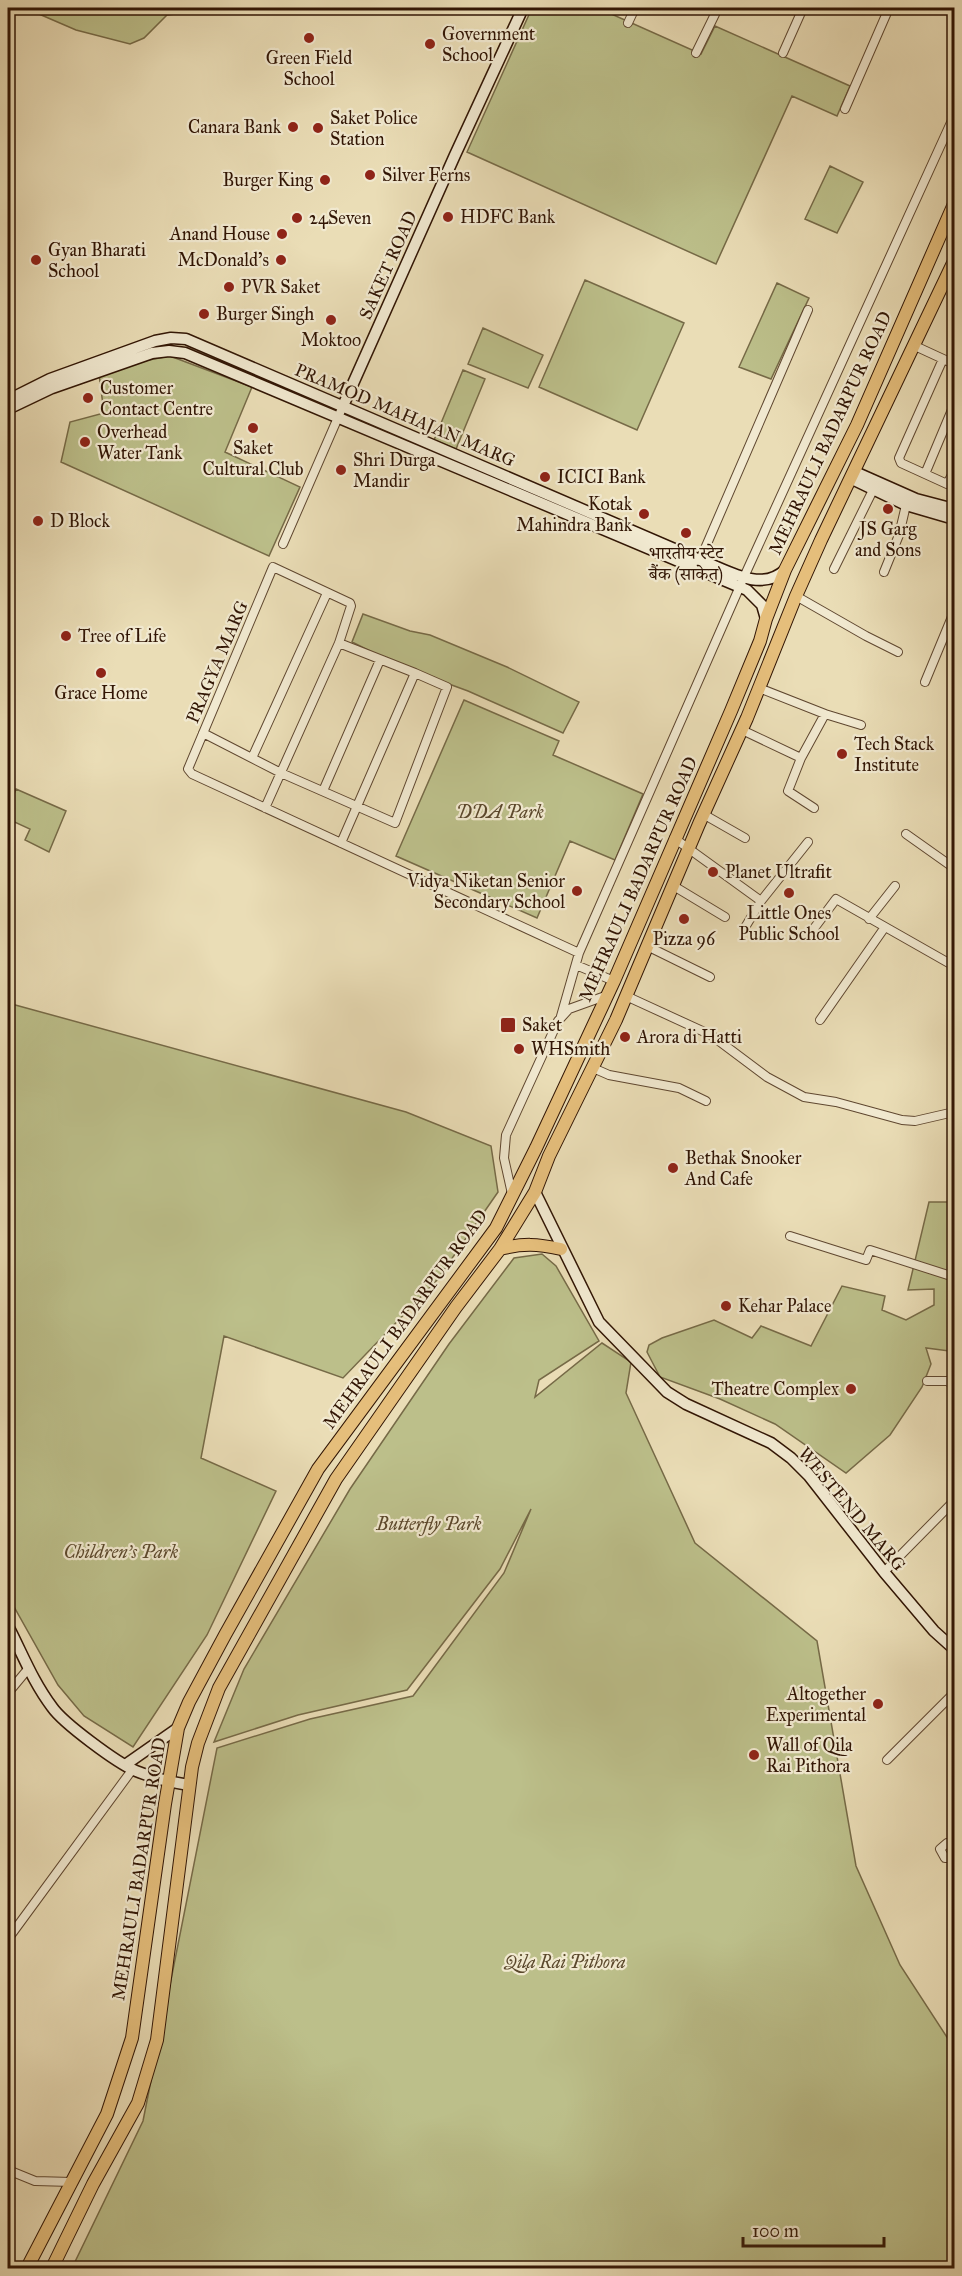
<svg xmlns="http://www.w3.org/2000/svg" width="962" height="2276" font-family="'IM FELL Great Primer','Noto Serif Devanagari',serif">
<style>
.green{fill:#bcbf8a;stroke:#766a47;stroke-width:1.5}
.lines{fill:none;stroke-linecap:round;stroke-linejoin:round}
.stream{stroke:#6f796d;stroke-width:3}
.street-casing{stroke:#5f4730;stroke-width:10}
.secondary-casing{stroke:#311504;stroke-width:13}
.primary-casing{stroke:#311504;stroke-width:14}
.street{stroke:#f1e9d0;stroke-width:8}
.secondary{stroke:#f1e9d0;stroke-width:10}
.primary{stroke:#e5be7b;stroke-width:12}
.poi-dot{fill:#8f2418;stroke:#f1e9d0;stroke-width:2}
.labels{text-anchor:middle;stroke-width:4.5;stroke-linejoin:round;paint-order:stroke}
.poi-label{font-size:18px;fill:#311504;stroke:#f1e9d0;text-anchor:start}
.street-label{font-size:18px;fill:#311504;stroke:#f1e9d0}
.park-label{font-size:18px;font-style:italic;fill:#5b482c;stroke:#f1e9d0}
</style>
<rect width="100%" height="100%" fill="#eaddb6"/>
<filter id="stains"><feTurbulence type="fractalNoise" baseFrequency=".00333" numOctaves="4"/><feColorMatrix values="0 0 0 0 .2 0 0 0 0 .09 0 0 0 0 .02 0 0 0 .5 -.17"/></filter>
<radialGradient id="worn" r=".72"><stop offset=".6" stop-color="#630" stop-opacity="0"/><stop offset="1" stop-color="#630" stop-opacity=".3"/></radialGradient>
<!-- green -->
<path class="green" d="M 25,8 L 225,8 L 167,15 L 144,38 L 130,44 L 76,30 Z
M 532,8 L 598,8 L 701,54 L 715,26 L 850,86 L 837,116 L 792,96 L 716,264 L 467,152 Z
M 830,166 L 863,182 L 837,233 L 805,219 Z
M 585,280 L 684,323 L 637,430 L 539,387 Z
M 777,283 L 809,298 L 771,379 L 739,367 Z
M 483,328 L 543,355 L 528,388 L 468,364 Z
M 170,356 L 252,387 L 225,452 L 300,487 L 269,556 L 61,462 L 70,422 L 104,413 L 99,374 L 133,363 Z
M 463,370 L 485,379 L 456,449 L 434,440 Z
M 363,614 L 410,631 L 430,635 L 507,667 L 579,702 L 563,733 L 468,691 L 400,666 L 352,642 Z
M 464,700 L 559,741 L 553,755 L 643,794 L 615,860 L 570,841 L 537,918 L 396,856 Z
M 16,789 L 66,811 L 49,852 L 25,840 L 30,829 L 8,819 L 8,809 Z
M 8,1003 L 406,1112 L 491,1146 L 498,1192 L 437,1280 L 343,1378 L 224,1336 L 201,1458 L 276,1491 L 207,1635 L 133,1747 L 84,1716 L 58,1685 L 8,1596 Z
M 929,1202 L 954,1202 L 954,1328 L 949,1351 L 926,1348 L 931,1364 L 922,1387 L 890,1435 L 846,1473 L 775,1424 L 720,1399 L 660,1377 L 647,1352 L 649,1345 L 662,1338 L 714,1320 L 752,1338 L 761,1326 L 811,1346 L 842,1286 L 885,1296 L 882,1310 L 906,1320 L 934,1305 L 934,1289 L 908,1290 Z
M 542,1254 L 556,1266 L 599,1341 L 539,1380 L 535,1397 L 602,1343 L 631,1362 L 626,1393 L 695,1543 L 817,1641 L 856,1866 L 900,1965 L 954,2048 L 954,2268 L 72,2268 L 143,2121 L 217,1748 L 310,1719 L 413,1696 L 504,1573 L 531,1509 L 500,1569 L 407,1690 L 298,1715 L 214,1742 L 244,1669 L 350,1489 L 449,1344 L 514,1258 Z"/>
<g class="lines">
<!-- stream -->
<path class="stream" d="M 568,1043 L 580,1048"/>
<defs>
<path id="street" d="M 628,23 L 635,8
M 696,53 L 718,8
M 783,53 L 803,8
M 845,109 L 889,8
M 915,346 L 954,364
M 943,359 L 899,458 L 901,463 L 947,484 L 954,471
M 925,474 L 954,405
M 283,544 L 343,406
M 700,560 L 808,310
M 834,569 L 873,490
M 884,572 L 899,535 L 906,505
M 796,596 L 866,636 L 898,652
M 339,643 L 415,673 L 341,843
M 925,682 L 954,612
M 759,688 L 825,714 L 801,758
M 825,714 L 861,725
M 742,730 L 801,758 L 788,791 L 814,808
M 203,733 L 281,773 L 395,823 L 447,687 L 415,673
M 252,758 L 327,593
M 323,791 L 380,660
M 265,808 L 339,643 L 351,606 L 350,603 L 273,567 L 188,769 L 192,774 L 579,953
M 703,814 L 745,838
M 906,834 L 954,868
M 674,838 L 761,901
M 672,885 L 725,917
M 869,919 L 895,886
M 744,929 L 761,901 L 808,842
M 812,931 L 836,899 L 954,966
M 647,946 L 710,977
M 576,965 L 614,981
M 626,996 L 711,1035 L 767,1077 L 804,1097 L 836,1102 L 902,1120 L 915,1121 L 954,1112
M 561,1016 L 579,953 L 744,577 L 954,116
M 820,1020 L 885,927
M 593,1068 L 609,1075 L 679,1088 L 706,1101
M 512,1194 L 504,1158 L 506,1135 L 558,1021 L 569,1009 L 608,995
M 790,1236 L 866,1260 L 870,1250 L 954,1277
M 927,1381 L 947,1381 L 954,1385
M 884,1572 L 954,1501
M 8,1693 L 28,1669
M 887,1760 L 954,1693
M 954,1847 L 947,1843 L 940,1849 L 945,1858 L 950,1858 L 954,1854
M 8,1939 L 132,1770
M 8,2170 L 35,2181 L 72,2182"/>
<path id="secondary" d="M 8,400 L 50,379 L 155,341 L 171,338 L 186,339 L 700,560 C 727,570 761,593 785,570
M 343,406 L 455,155 L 523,8
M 8,409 L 52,388 L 152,353 L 169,351 L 185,353 L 747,590 L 762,605 L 766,619
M 855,472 L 916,499 L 954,509
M 852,479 L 906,505 L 954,519
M 535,1192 L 599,1322 L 667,1392 L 686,1404 L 771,1443 L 791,1458 L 809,1476 L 884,1572 L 934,1631 L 954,1649
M 8,1626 C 22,1653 33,1682 52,1707 C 63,1723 117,1763 136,1771 C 153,1778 170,1782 189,1785
M 125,1765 L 178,1728"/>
<path id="primary" d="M 500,1249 C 524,1243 537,1244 561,1249
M 27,2268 L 107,2114 L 132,2038 L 165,1804 L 178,1728 L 189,1702 L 225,1635 L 318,1469 L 496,1228 L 536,1148 L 614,981 L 731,711 L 760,641 L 766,619 L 785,570 L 857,425 L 954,204
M 52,2268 L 93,2184 L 138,2103 L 157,2040 L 192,1767 L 198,1743 L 219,1688 L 336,1479 L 456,1307 L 500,1249 L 535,1192 L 549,1156 L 616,1020 L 699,824 L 747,718 L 796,596 L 821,540 L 954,261"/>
</defs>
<!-- street casing -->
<use href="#street" class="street-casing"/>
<!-- secondary casing -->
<use href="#secondary" class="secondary-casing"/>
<!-- primary casing -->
<use href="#primary" class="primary-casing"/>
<!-- street -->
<use href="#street" class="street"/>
<!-- secondary -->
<use href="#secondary" class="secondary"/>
<!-- primary -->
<use href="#primary" class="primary"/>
</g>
<!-- markers -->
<g class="poi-dot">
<circle cx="309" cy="38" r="6"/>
<circle cx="430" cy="44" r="6"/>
<circle cx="293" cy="127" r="6"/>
<circle cx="318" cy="128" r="6"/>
<circle cx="370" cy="175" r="6"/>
<circle cx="325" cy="180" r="6"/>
<circle cx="448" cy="217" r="6"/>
<circle cx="297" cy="218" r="6"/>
<circle cx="282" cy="234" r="6"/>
<circle cx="36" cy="260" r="6"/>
<circle cx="281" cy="260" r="6"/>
<circle cx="229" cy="287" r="6"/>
<circle cx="204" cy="314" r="6"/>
<circle cx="331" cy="320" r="6"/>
<circle cx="88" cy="398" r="6"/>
<circle cx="253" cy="428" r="6"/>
<circle cx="85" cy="442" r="6"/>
<circle cx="341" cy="470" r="6"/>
<circle cx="545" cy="477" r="6"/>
<circle cx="888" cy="509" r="6"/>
<circle cx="644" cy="514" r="6"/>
<circle cx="38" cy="521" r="6"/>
<circle cx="686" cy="533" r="6"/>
<circle cx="66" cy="636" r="6"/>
<circle cx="101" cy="673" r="6"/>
<circle cx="842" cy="754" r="6"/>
<circle cx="713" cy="872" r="6"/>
<circle cx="577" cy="891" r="6"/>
<circle cx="789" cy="893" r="6"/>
<circle cx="684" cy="919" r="6"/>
<rect x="500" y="1017" width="16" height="16" rx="3"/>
<circle cx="625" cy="1037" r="6"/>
<circle cx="519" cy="1049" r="6"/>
<circle cx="673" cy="1168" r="6"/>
<circle cx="726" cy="1306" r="6"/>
<circle cx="851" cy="1389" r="6"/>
<circle cx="878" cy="1704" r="6"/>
<circle cx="754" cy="1755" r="6"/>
</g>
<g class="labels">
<!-- poi labels -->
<g class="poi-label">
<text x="442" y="40">Government<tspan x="442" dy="21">School</tspan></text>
<text x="309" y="64" text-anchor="middle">Green Field<tspan x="309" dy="21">School</tspan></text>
<text x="330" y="124">Saket Police<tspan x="330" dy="21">Station</tspan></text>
<text x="281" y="133" text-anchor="end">Canara Bank</text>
<text x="382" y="181">Silver Ferns</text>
<text x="313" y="186" text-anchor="end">Burger King</text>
<text x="460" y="223">HDFC Bank</text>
<text x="309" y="224">24Seven</text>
<text x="270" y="240" text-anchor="end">Anand House</text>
<text x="48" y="256">Gyan Bharati<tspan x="48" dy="21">School</tspan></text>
<text x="269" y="266" text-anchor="end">McDonald's</text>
<text x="241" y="293">PVR Saket</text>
<text x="216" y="320">Burger Singh</text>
<text x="331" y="346" text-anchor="middle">Moktoo</text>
<text x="100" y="394">Customer<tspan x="100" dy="21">Contact Centre</tspan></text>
<text x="97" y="438">Overhead<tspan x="97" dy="21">Water Tank</tspan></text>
<text x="253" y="454" text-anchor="middle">Saket<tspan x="253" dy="21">Cultural Club</tspan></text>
<text x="353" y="466">Shri Durga<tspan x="353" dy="21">Mandir</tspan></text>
<text x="557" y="483">ICICI Bank</text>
<text x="632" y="510" text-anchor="end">Kotak<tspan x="632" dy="21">Mahindra Bank</tspan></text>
<text x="50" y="527">D Block</text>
<text x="888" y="535" text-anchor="middle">JS Garg<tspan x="888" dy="21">and Sons</tspan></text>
<text x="686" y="559" text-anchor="middle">भारतीय स्टेट<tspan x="686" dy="21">बैंक (साकेत)</tspan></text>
<text x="78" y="642">Tree of Life</text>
<text x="101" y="699" text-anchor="middle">Grace Home</text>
<text x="854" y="750">Tech Stack<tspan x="854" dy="21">Institute</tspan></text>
<text x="725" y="878">Planet Ultrafit</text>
<text x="565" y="887" text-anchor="end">Vidya Niketan Senior<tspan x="565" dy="21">Secondary School</tspan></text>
<text x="789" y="919" text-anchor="middle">Little Ones<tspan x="789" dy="21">Public School</tspan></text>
<text x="684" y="945" text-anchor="middle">Pizza 96</text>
<text x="522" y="1031">Saket</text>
<text x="637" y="1043">Arora di Hatti</text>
<text x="531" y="1055">WHSmith</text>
<text x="685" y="1164">Bethak Snooker<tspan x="685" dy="21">And Cafe</tspan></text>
<text x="738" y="1312">Kehar Palace</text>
<text x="839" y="1395" text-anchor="end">Theatre Complex</text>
<text x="866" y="1700" text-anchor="end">Altogether<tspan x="866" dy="21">Experimental</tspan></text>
<text x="766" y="1751">Wall of Qila<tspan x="766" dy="21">Rai Pithora</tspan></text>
</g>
<!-- street labels -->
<g class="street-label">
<text transform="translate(388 265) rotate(-66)" y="6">SAKET ROAD</text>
<text transform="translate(405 415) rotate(23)" y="6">PRAMOD MAHAJAN MARG</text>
<text transform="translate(830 433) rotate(-65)" y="6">MEHRAULI BADARPUR ROAD</text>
<text transform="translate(217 662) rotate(-67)" y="6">PRAGYA MARG</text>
<text transform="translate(638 879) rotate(-66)" y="6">MEHRAULI BADARPUR ROAD</text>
<text transform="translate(405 1319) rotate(-54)" y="6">MEHRAULI BADARPUR ROAD</text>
<text transform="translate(852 1509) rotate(50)" y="6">WESTEND MARG</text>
<text transform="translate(139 1869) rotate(-81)" y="6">MEHRAULI BADARPUR ROAD</text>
</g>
<!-- park labels -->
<g class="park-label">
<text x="500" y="818">DDA Park</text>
<text x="429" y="1530">Butterfly Park</text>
<text x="121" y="1558">Children's Park</text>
<text x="565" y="1968">Qila Rai Pithora</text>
</g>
</g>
<!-- margin -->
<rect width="962" height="2276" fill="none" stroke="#eaddb6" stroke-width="30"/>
<rect x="9" y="9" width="944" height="2258" fill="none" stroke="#311504" stroke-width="3"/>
<rect x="15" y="15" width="932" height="2246" fill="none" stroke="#311504" stroke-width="1.5"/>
<!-- scale -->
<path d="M743 2237v9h141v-9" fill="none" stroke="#311504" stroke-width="3"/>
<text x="752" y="2237" font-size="18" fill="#311504" stroke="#f1e9d0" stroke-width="4.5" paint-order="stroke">100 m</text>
<rect width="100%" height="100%" filter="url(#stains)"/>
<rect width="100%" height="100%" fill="url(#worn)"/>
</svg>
